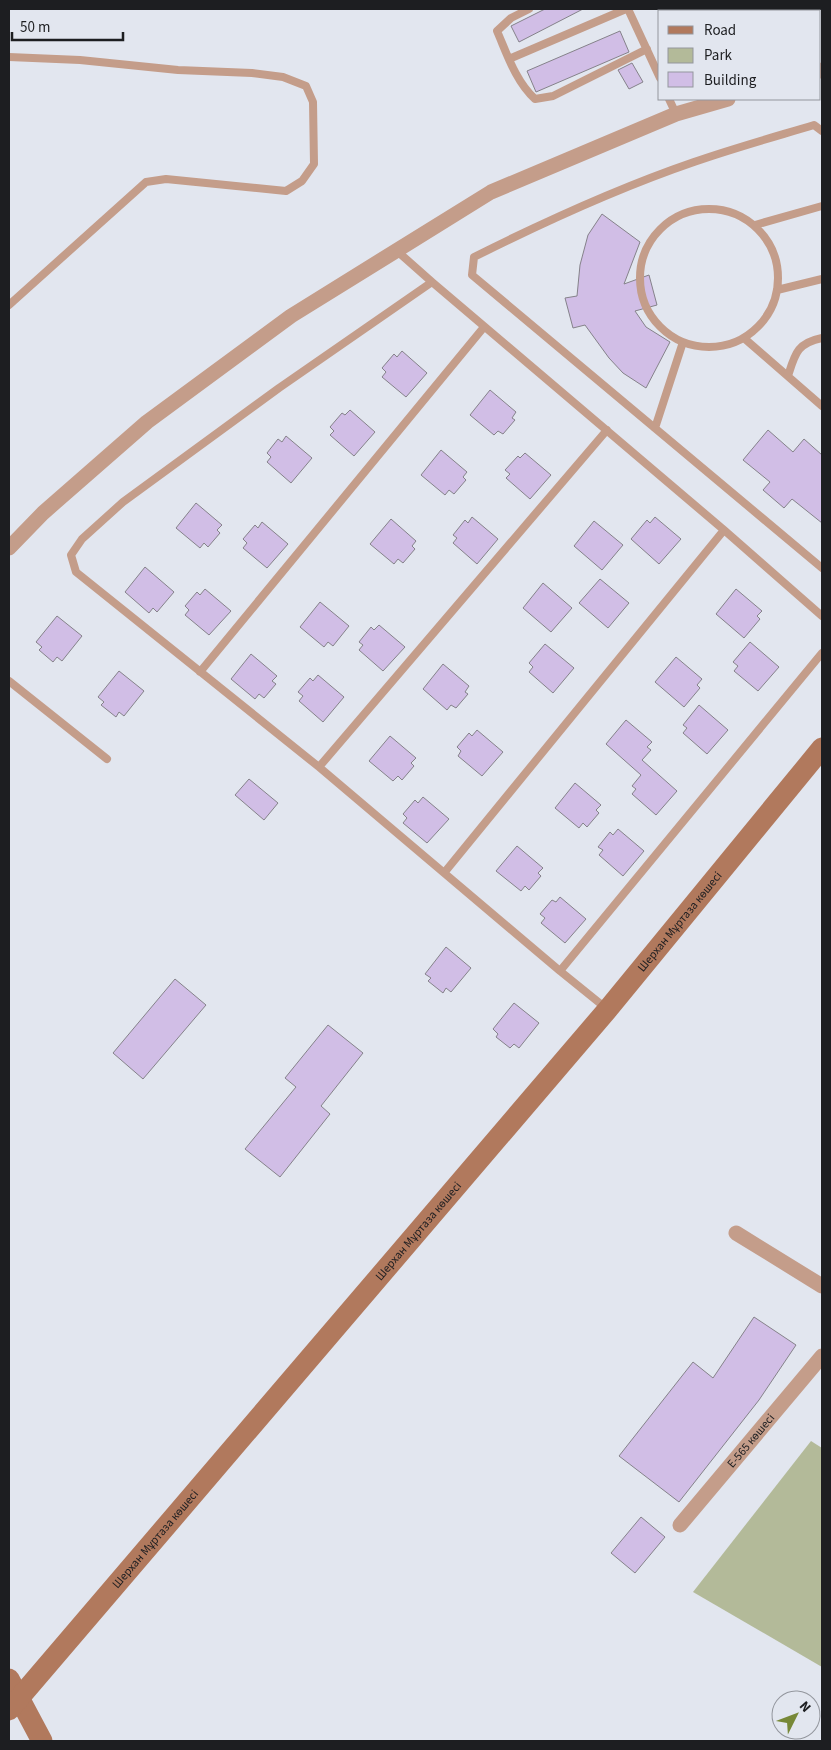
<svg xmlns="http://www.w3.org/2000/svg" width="831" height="1750" font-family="'Source Sans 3',sans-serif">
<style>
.green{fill:#b3ba99}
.building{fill:#d1bee6;stroke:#85828a}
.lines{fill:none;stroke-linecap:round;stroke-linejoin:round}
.lane{stroke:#c49d8a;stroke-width:8}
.street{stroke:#c49d8a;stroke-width:15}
.secondary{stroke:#b1795d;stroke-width:21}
.labels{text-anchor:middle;stroke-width:4.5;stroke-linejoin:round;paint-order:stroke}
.street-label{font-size:12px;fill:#1d1e21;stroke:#e2e6ef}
</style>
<rect width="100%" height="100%" fill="#e2e6ef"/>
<!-- green -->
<path class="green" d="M 811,1441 L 822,1448 L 822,1667 L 693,1592 Z"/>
<!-- building -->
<path class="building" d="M 545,9 L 583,9 L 519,42 L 511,26 Z
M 620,31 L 629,52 L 536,92 L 527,71 Z
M 632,63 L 643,82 L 629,89 L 618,70 Z
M 602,214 L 640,242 L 624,284 L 649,275 L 657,305 L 635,311 L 646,327 L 670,342 L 646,388 L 623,373 L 609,358 L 585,325 L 573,328 L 565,298 L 577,296 L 580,265 L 588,235 Z
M 402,351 L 427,373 L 406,397 L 382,377 L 386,372 L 382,368 L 394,354 L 397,357 Z
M 490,390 L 516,412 L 512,418 L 515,420 L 503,434 L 498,431 L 494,435 L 470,415 Z
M 350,410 L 375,432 L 354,456 L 330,435 L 334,431 L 330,427 L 342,413 L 345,415 Z
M 768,430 L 793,452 L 804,439 L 822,455 L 822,523 L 792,499 L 784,508 L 763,490 L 770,482 L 743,460 Z
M 286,436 L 312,458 L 291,483 L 267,462 L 271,457 L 267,453 L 278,439 L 282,442 Z
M 441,450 L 467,472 L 463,477 L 466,480 L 454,494 L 449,490 L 445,495 L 421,475 Z
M 525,453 L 551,475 L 530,499 L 506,478 L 510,474 L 505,470 L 518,456 L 520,458 Z
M 196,503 L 222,525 L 217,530 L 220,533 L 208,547 L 204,543 L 200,548 L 176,528 Z
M 472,517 L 498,539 L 477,564 L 453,543 L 457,538 L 453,535 L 465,520 L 468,523 Z
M 655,517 L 681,539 L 659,564 L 631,539 L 647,520 L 650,523 Z
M 391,519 L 416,541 L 412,546 L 415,549 L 403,563 L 398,559 L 394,564 L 370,544 Z
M 594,521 L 623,545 L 602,570 L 574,546 Z
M 262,522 L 288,544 L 267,568 L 243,548 L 247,543 L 243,539 L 255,525 L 258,528 Z
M 145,567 L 174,592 L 157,612 L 153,608 L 149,613 L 125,592 Z
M 600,579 L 629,603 L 608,628 L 579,603 Z
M 543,583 L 572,608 L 551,632 L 523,608 Z
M 205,589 L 231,611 L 209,635 L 185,615 L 189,610 L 185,606 L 197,592 L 200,595 Z
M 736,589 L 762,611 L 757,616 L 760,619 L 744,638 L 716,614 Z
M 320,602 L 349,626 L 333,646 L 328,642 L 324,647 L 300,627 Z
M 57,616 L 82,636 L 62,661 L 57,657 L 53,662 L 39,650 L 42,647 L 36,642 Z
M 379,625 L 405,647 L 383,671 L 359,650 L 363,645 L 359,642 L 371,627 L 374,630 Z
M 750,642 L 779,667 L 758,691 L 734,671 L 738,666 L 733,662 Z
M 545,644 L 574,668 L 553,693 L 529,672 L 533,667 L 529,663 Z
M 251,654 L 277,676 L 272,681 L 276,684 L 264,698 L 259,694 L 255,699 L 231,679 Z
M 676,657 L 702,679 L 697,685 L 700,688 L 684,707 L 655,682 Z
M 443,664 L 469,686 L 465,692 L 468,694 L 456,708 L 451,705 L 447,710 L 423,689 Z
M 119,671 L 144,691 L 124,716 L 119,712 L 116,717 L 101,705 L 104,702 L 98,697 Z
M 318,675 L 344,697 L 323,722 L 299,701 L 303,696 L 298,692 L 310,678 L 313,681 Z
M 699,705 L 728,730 L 707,754 L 683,733 L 687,728 L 683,725 Z
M 626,720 L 652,742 L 647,747 L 651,750 L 642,760 L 677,791 L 656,815 L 632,794 L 636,789 L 632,786 L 641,775 L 606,744 Z
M 477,730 L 503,752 L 482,776 L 458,756 L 461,751 L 457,747 L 469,733 L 472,736 Z
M 390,736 L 416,758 L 411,763 L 414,766 L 402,780 L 398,776 L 393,781 L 369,761 Z
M 249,779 L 278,803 L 264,820 L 235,795 Z
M 575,783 L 601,805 L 596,810 L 599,813 L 587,827 L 583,823 L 579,828 L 555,808 Z
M 423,797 L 449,819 L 427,843 L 403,823 L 407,818 L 403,814 L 415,800 L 418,803 Z
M 618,829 L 644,851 L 623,876 L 599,855 L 603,850 L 598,847 L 610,832 L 613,835 Z
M 517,846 L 543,868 L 538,873 L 541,876 L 529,890 L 525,886 L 521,891 L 496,871 Z
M 560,897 L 586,919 L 565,943 L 541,923 L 545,918 L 540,914 L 552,900 L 556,902 Z
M 446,947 L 471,968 L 451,992 L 446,988 L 443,993 L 428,981 L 431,978 L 425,974 Z
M 175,979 L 206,1005 L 143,1079 L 113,1053 Z
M 514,1003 L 539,1023 L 519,1048 L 514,1044 L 510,1048 L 496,1037 L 498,1034 L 493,1029 Z
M 328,1025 L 363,1053 L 321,1106 L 330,1114 L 280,1177 L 245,1149 L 296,1087 L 285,1078 Z
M 754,1317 L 796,1345 L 759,1400 L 679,1502 L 619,1456 L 693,1362 L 713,1378 Z
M 641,1517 L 665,1537 L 635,1573 L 611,1553 Z"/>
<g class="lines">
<!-- lane -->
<path class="lane" d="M 529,9 L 511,18 L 497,31 C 507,54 516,82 535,99 L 553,96 L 647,49
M 628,9 L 660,78
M 9,57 L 80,60 L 178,70 L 252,73 L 283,77 L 306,86 L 313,102 L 314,164 L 302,181 L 286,191 L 166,179 L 146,182 L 9,305
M 509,59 L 626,9
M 669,99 L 676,114
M 822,131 L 814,125 C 774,137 734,148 694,162 C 618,188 546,221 474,257 L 472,275 L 822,568
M640 278a69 69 0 1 1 138 0a69 69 0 1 1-138 0Z
M 755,225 L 822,206
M 397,251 L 432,282
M 777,290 L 822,279
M 745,339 L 822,406
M 788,376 C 795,354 797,343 822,338
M 655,428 L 683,342
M 822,616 L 724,530 L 432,282 L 279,388 L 123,502 L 82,539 L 71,555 L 76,572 L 319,767 L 560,971 L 822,653
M 200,672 L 484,327
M 9,681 L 107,759
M 319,767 L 607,430
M 444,873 L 724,530
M 560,971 L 607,1009"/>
<!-- street -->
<g class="street">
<path d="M 820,71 L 822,70"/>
<path d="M 9,548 L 43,513 L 147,422 L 291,316 L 491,192 L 676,114 L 728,99"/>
<path d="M 736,1233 L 822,1286"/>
<path id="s1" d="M 680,1525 L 822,1356"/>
</g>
<!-- secondary -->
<g class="secondary">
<path d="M 9,1679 L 42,1741"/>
<path id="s2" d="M 9,1710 L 608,1009 L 822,748"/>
</g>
</g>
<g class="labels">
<!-- street labels -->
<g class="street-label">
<text dy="4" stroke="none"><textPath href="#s2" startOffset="1035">Шерхан Мұртаза көшесі</textPath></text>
<text dy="4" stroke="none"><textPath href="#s2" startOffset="630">Шерхан Мұртаза көшесі</textPath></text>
<text dy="4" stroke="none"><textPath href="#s1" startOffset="110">Е-565 көшесі</textPath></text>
<text dy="4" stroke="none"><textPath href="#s2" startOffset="225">Шерхан Мұртаза көшесі</textPath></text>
</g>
</g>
<!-- border -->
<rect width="831" height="1750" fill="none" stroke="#1d1e21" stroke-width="20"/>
<!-- legend -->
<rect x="658" y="10" width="162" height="90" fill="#e2e6ef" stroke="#93969d"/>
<rect x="668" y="26" width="25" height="8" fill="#b1795d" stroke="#93969d"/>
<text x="704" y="35" font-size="15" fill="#1d1e21">Road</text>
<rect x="668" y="48" width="25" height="15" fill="#b3ba99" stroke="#93969d"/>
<text x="704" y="60" font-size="15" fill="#1d1e21">Park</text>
<rect x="668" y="72" width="25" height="15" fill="#d1bee6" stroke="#93969d"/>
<text x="704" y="85" font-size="15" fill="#1d1e21">Building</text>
<!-- north arrow -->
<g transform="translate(796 1715) rotate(48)"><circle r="24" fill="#e2e6ef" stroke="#93969d"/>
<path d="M0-4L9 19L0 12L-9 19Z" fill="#778837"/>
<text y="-8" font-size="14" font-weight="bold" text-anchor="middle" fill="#1d1e21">N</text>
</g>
<!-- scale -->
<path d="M12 32v8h111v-8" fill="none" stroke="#1d1e21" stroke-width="2.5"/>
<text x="20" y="32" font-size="15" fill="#1d1e21" stroke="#e2e6ef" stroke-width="4" paint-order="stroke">50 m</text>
</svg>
